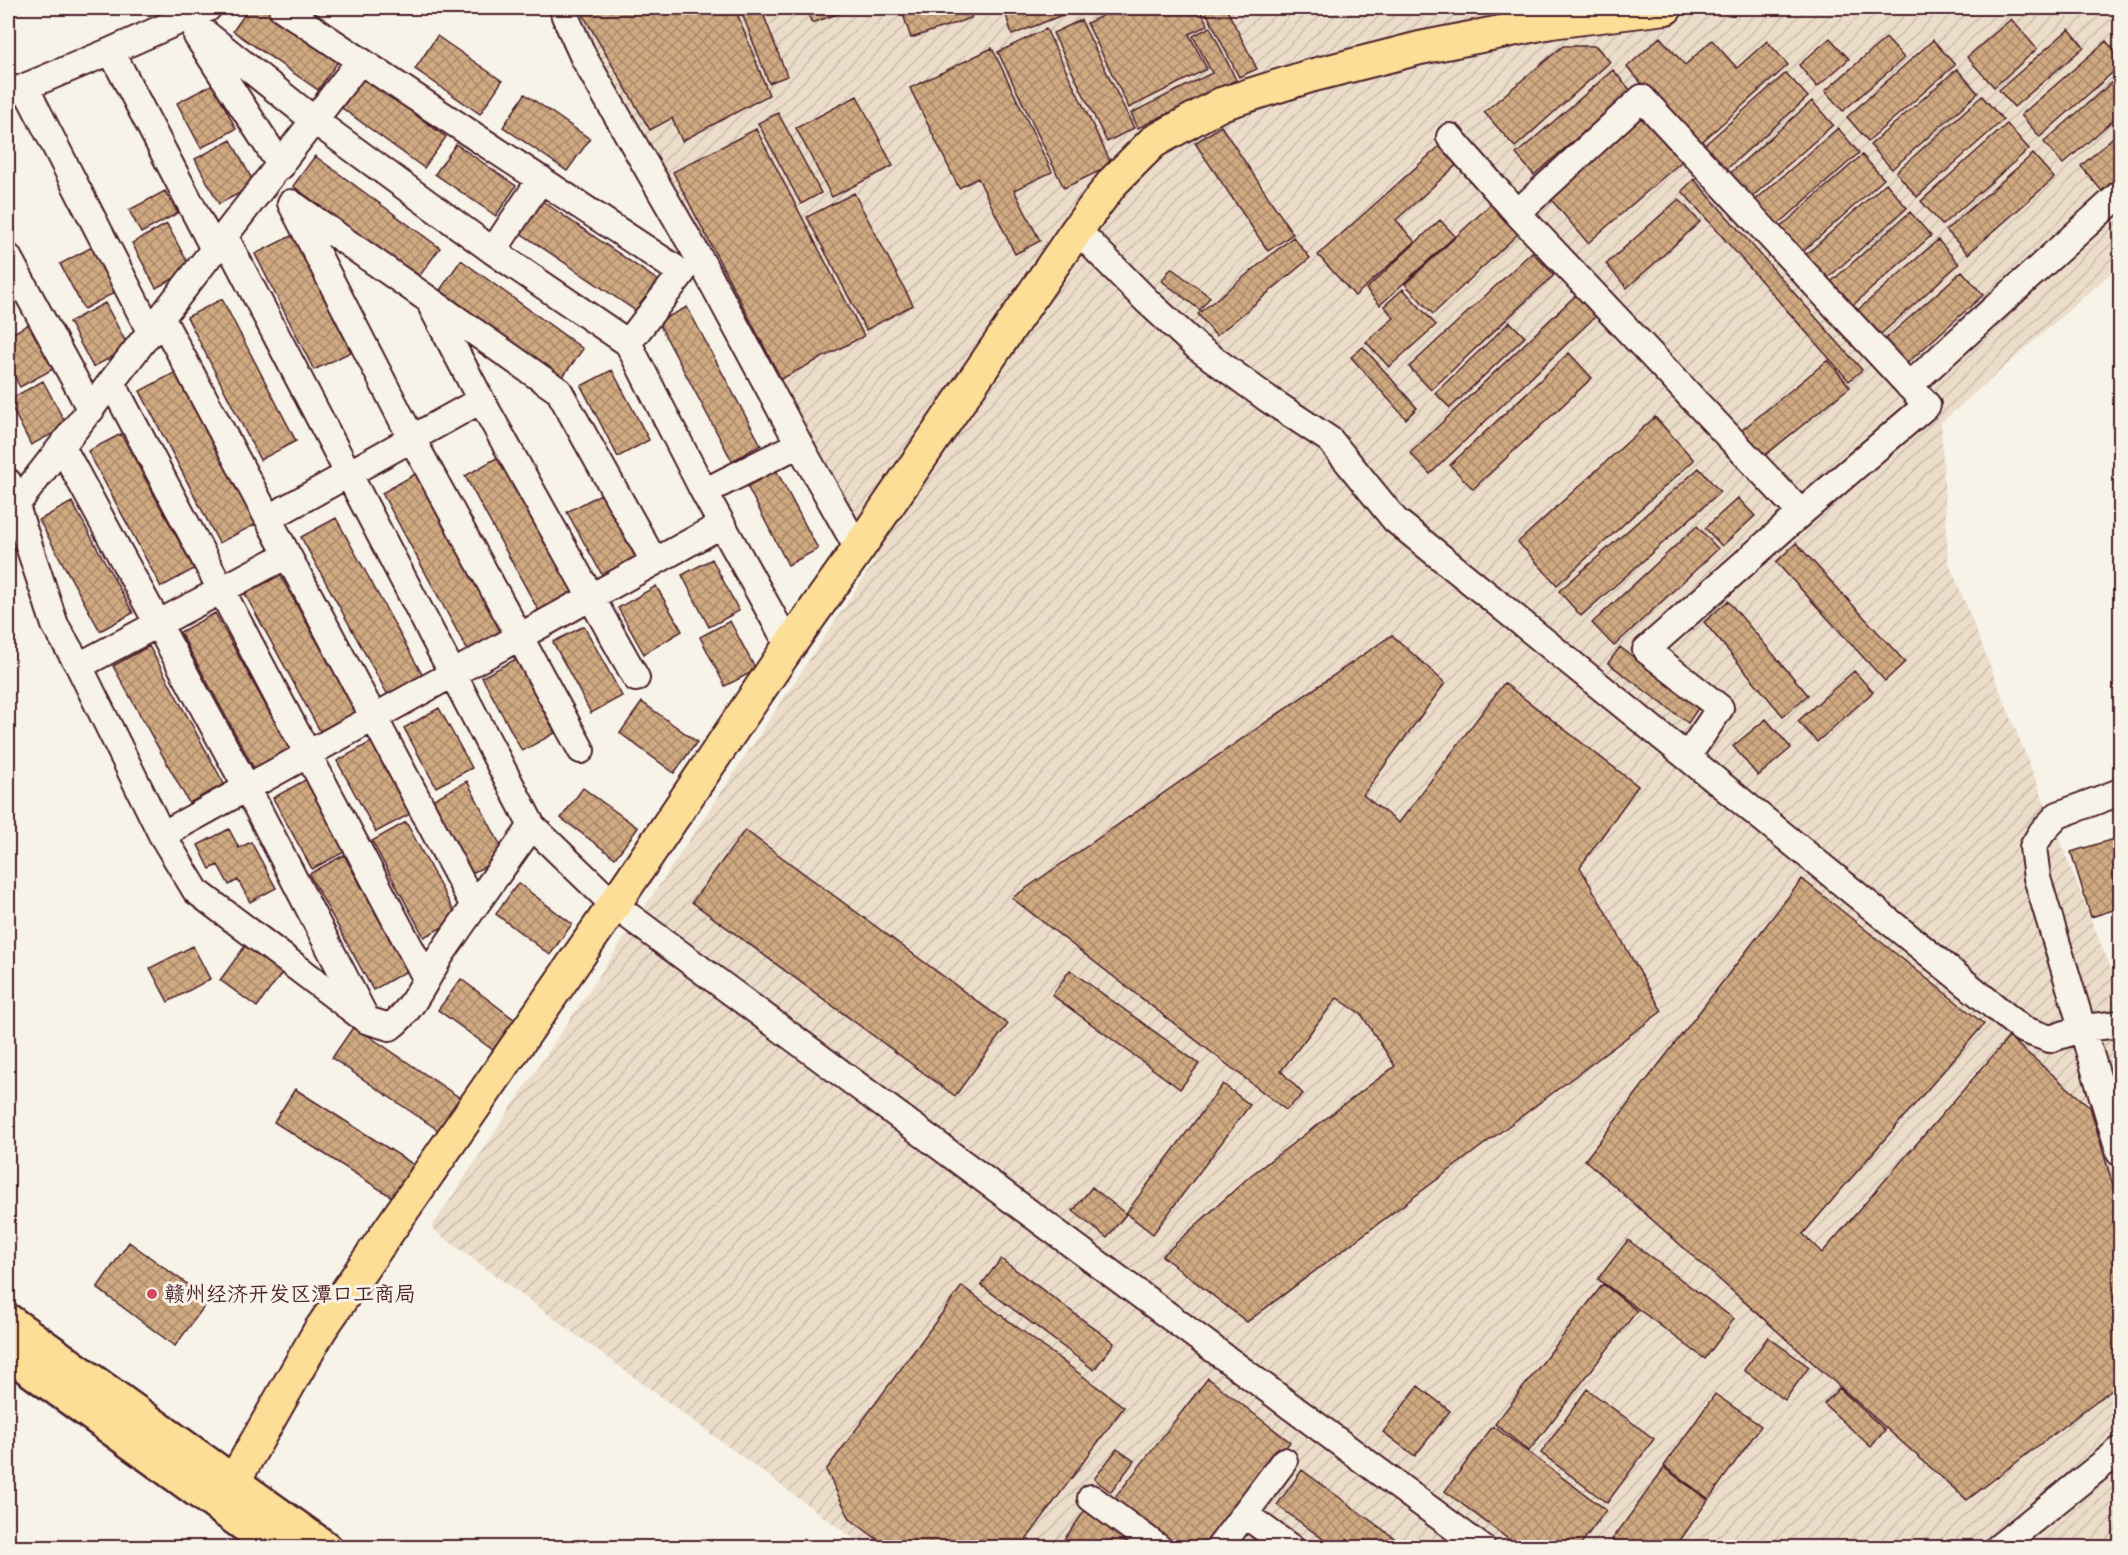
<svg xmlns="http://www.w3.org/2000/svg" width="2128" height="1555" font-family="Itim,'LXGW WenKai TC',sans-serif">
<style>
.industrial{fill:url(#industrial-furrows)}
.building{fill:url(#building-cross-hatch);stroke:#4a1f2b;stroke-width:1.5}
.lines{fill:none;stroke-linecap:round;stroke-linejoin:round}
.minor-casing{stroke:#4a1f2b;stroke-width:30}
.major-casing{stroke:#4a1f2b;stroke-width:36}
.highway-casing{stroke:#4a1f2b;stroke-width:38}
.minor{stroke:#f7f3e8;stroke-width:26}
.major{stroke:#fcde96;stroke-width:32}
.highway{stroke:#fcde96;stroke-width:33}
.poi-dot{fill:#d1495b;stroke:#f7f3e8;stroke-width:2}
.labels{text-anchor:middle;stroke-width:6;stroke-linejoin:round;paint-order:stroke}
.poi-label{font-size:21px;fill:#4a1f2b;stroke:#f7f3e8;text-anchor:start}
</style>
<defs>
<pattern id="industrial-furrows" width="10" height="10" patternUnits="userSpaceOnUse" patternTransform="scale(1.5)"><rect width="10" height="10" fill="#ebddc9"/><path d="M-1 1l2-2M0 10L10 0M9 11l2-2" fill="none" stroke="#cbbdad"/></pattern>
<pattern id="building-cross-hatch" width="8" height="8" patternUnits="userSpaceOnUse" patternTransform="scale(1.5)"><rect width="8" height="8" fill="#d0aa82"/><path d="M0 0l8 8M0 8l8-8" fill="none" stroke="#ab8a6b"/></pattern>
</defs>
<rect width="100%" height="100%" fill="#f7f3e8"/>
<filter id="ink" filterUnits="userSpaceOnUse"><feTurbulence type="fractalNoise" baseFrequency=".0167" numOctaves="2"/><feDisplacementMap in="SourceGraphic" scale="12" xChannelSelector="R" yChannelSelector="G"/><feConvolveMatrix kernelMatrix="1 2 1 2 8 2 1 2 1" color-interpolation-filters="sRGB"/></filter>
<g filter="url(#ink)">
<!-- industrial -->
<path class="industrial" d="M 572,8 L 2120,8 L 2120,265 L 1941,423 L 1948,560 L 2120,992 L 2120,1547 L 865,1547 L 431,1228 L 875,561 L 573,12 Z"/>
<!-- building -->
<path class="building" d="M 249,8 L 264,8 L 339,60 L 318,90 L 233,31 Z
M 579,8 L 735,8 L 769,95 L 682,141 L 672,118 L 650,130 Z
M 740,8 L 761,8 L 787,76 L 769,83 Z
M 805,8 L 854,8 L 812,23 Z
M 901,8 L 971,8 L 971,18 L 911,38 Z
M 1004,8 L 1080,8 L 1012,35 Z
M 1118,8 L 1199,8 L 1208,25 L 1189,34 L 1207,69 L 1129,108 L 1087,23 Z
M 1204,8 L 1226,8 L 1257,69 L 1239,77 Z
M 2011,19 L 2037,49 L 1994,87 L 1967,57 Z
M 1081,20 L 1134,128 L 1107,142 L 1053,33 Z
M 1210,27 L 1236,80 L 1138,128 L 1131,113 L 1212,73 L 1193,36 Z
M 1046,29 L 1112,165 L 1064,188 L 998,52 Z
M 2069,29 L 2084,47 L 2014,107 L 1999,90 Z
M 437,36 L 502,81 L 480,114 L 415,69 Z
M 1660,37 L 1685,65 L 1712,40 L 1737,68 L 1767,41 L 1788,65 L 1697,146 L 1627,67 Z
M 1830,38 L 1849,59 L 1817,87 L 1799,65 Z
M 1886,38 L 1904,58 L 1843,111 L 1825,91 Z
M 1933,40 L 1955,65 L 1868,141 L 1847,117 Z
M 2106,41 L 2120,57 L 2120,66 L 2040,137 L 2021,115 Z
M 1563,46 L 1596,46 L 1610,62 L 1515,147 L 1484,112 Z
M 992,48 L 1052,172 L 1014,190 L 1040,241 L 1015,254 L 978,178 L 959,188 L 910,88 Z
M 1957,69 L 1978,93 L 1892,169 L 1870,145 Z
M 1613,70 L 1631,91 L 1534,175 L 1516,154 Z
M 1786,73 L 1808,97 L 1721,174 L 1700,149 Z
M 2120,75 L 2120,114 L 2063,164 L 2044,142 Z
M 364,77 L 446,137 L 424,168 L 342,108 Z
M 213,84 L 236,129 L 201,148 L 177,103 Z
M 525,94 L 590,139 L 567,171 L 503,127 Z
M 857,96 L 893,166 L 832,197 L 796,128 Z
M 1982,96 L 2003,120 L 1917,197 L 1896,172 Z
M 1812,101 L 1833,125 L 1747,201 L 1726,177 Z
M 778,113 L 821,193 L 801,204 L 758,123 Z
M 1642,115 L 1682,161 L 1588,243 L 1549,197 Z
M 2007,124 L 2029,149 L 1942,225 L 1921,201 Z
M 1221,126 L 1293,234 L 1268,251 L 1195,143 Z
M 1838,128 L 1859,153 L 1773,229 L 1751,204 Z
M 756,129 L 864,336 L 781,379 L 673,172 Z
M 2120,131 L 2120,175 L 2102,191 L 2081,166 Z
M 231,140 L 255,185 L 219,204 L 195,159 Z
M 1443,143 L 1460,162 L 1396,220 L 1415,242 L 1355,296 L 1318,255 Z
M 456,144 L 516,186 L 496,216 L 435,174 Z
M 2033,154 L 2054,178 L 1968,254 L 1946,230 Z
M 1862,155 L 1884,179 L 1798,256 L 1776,231 Z
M 315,156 L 440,248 L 418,278 L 293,186 Z
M 1694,179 L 1862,370 L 1849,381 L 1682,191 Z
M 1886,183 L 1907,208 L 1821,284 L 1800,260 Z
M 165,191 L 178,213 L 141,233 L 129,210 Z
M 854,193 L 913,305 L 866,330 L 807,217 Z
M 538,198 L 663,284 L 642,315 L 516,230 Z
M 1679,199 L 1700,222 L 1627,288 L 1606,264 Z
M 1492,203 L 1519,233 L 1433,314 L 1405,284 Z
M 1910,212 L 1931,236 L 1845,312 L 1824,288 Z
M 1440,220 L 1455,236 L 1380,305 L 1366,289 Z
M 167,224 L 191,269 L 156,288 L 132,243 Z
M 293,235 L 351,352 L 314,370 L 255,254 Z
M 1293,237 L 1310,258 L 1216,336 L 1198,314 Z
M 1938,240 L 1959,264 L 1873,341 L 1851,316 Z
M 96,245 L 119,290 L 84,309 L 60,264 Z
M 1532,252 L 1554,275 L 1431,390 L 1409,367 Z
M 461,260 L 583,349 L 562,378 L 440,290 Z
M 1171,268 L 1210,297 L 1200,310 L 1162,281 Z
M 1962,271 L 1983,295 L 1904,366 L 1882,342 Z
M 1403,289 L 1436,325 L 1389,367 L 1366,342 L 1394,318 L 1384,306 Z
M 1577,294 L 1597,315 L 1430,474 L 1410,453 Z
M 222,299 L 296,441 L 260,460 L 187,317 Z
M 105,303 L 129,348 L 93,367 L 69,322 Z
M 687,307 L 761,445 L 732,461 L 658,322 Z
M 1510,322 L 1525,337 L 1450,408 L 1435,393 Z
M 31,323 L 55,368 L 20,387 L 8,364 L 8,336 Z
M 1363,347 L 1417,408 L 1406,419 L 1351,357 Z
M 1569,353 L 1592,378 L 1473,489 L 1450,465 Z
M 1828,360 L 1850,387 L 1758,461 L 1737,434 Z
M 612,370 L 649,440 L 618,457 L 581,386 Z
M 176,372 L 256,524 L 219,543 L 140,391 Z
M 43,381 L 67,426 L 31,445 L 8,400 Z
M 1655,417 L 1694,460 L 1557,585 L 1518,542 Z
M 121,434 L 194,569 L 161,587 L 88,451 Z
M 500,456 L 577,597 L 542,617 L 465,476 Z
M 774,466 L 818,549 L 788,565 L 745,482 Z
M 1699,468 L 1720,492 L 1581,616 L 1559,591 Z
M 417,473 L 505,633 L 469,653 L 382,493 Z
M 601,494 L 638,562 L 605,580 L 567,512 Z
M 1738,498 L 1755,516 L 1722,546 L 1705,528 Z
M 72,502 L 133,613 L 100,631 L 39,520 Z
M 336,518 L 424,678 L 389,697 L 301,537 Z
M 1697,526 L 1718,549 L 1614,646 L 1592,623 Z
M 1796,543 L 1905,662 L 1885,681 L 1776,562 Z
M 712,559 L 739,611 L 709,627 L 682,575 Z
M 280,575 L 356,712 L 320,731 L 245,594 Z
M 656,586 L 682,631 L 644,654 L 618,608 Z
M 1728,601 L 1808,695 L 1783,716 L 1704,622 Z
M 215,613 L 290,750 L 255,770 L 180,632 Z
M 730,621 L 756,670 L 725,686 L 700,637 Z
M 584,626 L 622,696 L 591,713 L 553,642 Z
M 1392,635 L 1445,683 L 1363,795 L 1399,823 L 1504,683 L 1638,786 L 1580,867 L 1662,1011 L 1247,1322 L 1162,1256 L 1250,1176 L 1395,1066 L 1361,1014 L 1337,998 L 1281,1071 L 1303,1094 L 1286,1110 L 1012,898 Z
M 149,646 L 224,784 L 189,803 L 113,666 Z
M 1620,647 L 1699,707 L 1688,723 L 1608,663 Z
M 516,659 L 555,733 L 522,751 L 482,677 Z
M 1854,671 L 1873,692 L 1817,742 L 1798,721 Z
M 642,702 L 697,742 L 674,773 L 620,733 Z
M 439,708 L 472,768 L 436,787 L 404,728 Z
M 1766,719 L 1791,748 L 1758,776 L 1733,746 Z
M 371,742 L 410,814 L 376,832 L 337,761 Z
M 307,779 L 346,851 L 312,869 L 273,798 Z
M 467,781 L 506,856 L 470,874 L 432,800 Z
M 583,788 L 638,828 L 615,858 L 561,818 Z
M 406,822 L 458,919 L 424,937 L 372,841 Z
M 229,829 L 239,848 L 251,842 L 276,888 L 250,902 L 238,880 L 229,885 L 218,865 L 210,869 L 198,845 Z
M 745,830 L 1008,1024 L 955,1096 L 692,902 Z
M 2120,837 L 2120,908 L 2091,917 L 2071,852 Z
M 344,855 L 407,971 L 373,990 L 309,874 Z
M 1802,879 L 1984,1024 L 1803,1234 L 1822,1253 L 2009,1037 L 2090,1107 L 2120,1209 L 2120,1383 L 1967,1500 L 1585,1160 Z
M 518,883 L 572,924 L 550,955 L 496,914 Z
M 193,946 L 210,979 L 168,1002 L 150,968 Z
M 245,946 L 282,973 L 257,1007 L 220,980 Z
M 1070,970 L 1199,1064 L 1180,1089 L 1052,995 Z
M 461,979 L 515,1020 L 493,1050 L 438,1010 Z
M 354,1026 L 463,1100 L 441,1132 L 332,1058 Z
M 1223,1084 L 1250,1105 L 1153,1234 L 1126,1213 Z
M 295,1089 L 416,1166 L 395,1199 L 274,1122 Z
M 1092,1187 L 1126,1214 L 1107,1238 L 1073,1211 Z
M 1628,1240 L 1734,1319 L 1705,1359 L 1598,1279 Z
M 129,1242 L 209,1300 L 175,1346 L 97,1288 Z
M 1001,1259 L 1114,1343 L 1094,1370 L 981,1285 Z
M 1603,1284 L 1637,1311 L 1529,1451 L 1495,1424 Z
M 962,1286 L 1124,1407 L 1020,1548 L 889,1548 L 850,1519 L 826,1470 Z
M 1768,1337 L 1809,1367 L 1785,1400 L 1744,1370 Z
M 1208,1378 L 1290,1442 L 1210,1548 L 1176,1548 L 1114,1499 Z
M 1418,1386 L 1450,1411 L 1415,1456 L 1383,1432 Z
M 1839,1388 L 1885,1430 L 1871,1447 L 1824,1404 Z
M 1587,1389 L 1654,1439 L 1607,1503 L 1541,1453 Z
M 1715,1394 L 1761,1426 L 1709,1499 L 1664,1466 Z
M 1493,1426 L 1606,1510 L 1578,1548 L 1520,1548 L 1445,1491 Z
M 1117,1449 L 1134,1461 L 1111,1492 L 1094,1479 Z
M 1664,1468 L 1708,1500 L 1675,1548 L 1622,1548 L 1612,1540 Z
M 1302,1470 L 1397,1540 L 1392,1548 L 1335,1548 L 1277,1505 Z
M 1086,1509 L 1138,1548 L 1058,1548 Z
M 1257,1535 L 1273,1548 L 1247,1548 Z"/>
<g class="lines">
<defs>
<path id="minor" d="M 282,8 C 414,98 549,184 682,273 L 628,343
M 563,8 L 565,16 L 584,58 L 702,263 L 799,444 L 858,549
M 186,18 L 315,121 L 493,251 L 628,343 L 704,492 L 789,646
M 197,36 L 281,166
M 111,51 L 215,251
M 25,87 L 151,333
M 8,94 L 111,51 L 208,8
M 1450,137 L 1517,213 L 1801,513
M 291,203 L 412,439 L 581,750
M 295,206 L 559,391 L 654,561
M 1517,213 L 1642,98 L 1927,405 L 1801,513 L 1646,650 L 1720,708 L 1687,757
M 1077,230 L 1148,302 L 1197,347 L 1268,399 L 1330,440 L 1395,520 L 2022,1029 L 2050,1039 L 2083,1028 L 2120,1024
M 225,237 L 532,826 L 614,905 L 1482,1548
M 493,251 L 541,179
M 8,257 L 91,410
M 432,307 L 481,400 L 636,678
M 162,319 L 474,906
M 112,383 C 218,581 320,780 426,978
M 1909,386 L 2120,194
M 62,447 L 247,788 L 363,1013
M 8,482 L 55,625 L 79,666 L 162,835 L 196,891 L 366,1020 L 390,1027 C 413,1010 426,978 442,953 C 471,910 502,868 532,826
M 704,492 L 799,444
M 16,505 L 360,61
M 269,518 L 481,400
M 79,666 L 287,555
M 2120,792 L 2058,815 L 2042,832 L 2033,847 L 2037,878 L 2120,1153
M 162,835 L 721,525
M 1091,1498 L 1159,1548
M 1244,1514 L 1291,1548
M 1219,1548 L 1284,1461
M 1998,1548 L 2120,1450"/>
<path id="major" d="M 234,1481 L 320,1330 L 614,905 L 789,646 L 858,549 L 1077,230 L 1113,182 L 1153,142 L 1221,104 L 1310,76 L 1420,48 L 1551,22 L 1666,8"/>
<path id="highway" d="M 8,1321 L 325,1548
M 8,1353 L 277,1548"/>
</defs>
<!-- minor casing -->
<use href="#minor" class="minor-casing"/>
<!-- major casing -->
<use href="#major" class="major-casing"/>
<!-- highway casing -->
<use href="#highway" class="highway-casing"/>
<!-- minor -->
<use href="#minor" class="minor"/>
<!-- major -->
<use href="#major" class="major"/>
<!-- highway -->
<use href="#highway" class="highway"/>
</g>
</g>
<!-- markers -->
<circle class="poi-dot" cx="152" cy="1294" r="6"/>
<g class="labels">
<!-- poi labels -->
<g class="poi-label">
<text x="164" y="1301">赣州经济开发区潭口工商局</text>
</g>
</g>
<!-- margin -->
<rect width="2128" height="1555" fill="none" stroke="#f7f3e8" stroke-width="30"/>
<rect x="15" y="15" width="2098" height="1525" fill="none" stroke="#4a1f2b" stroke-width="2" filter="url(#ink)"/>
</svg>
